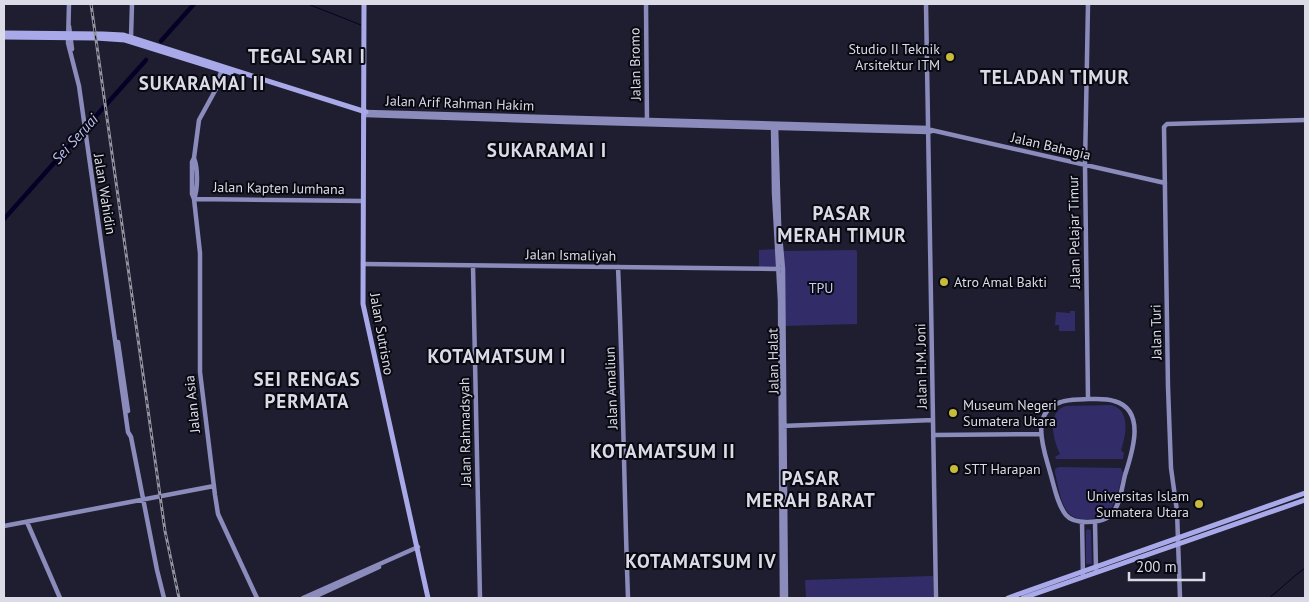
<svg xmlns="http://www.w3.org/2000/svg" width="1309" height="602" font-family="'PT Sans',sans-serif">
<style>
.green{fill:#322c69}
.lines{fill:none;stroke-linecap:round;stroke-linejoin:round}
.stream{stroke:#070026;stroke-width:1}
.river{stroke:#070026;stroke-width:4.5}
.secondary{stroke:#8b8bbc;stroke-width:4.5}
.primary{stroke:#a9a9e9;stroke-width:5}
.rail-casing{stroke:#9292a1;stroke-width:3}
.rail{stroke:#090911;stroke-width:1;stroke-dasharray:4;stroke-linecap:butt}
.poi-dot{fill:#c7bb3c;stroke:#090911;stroke-width:2}
.labels{text-anchor:middle;stroke-width:4;stroke-linejoin:round;paint-order:stroke}
.poi-label{font-size:14px;fill:#dbdbe8;stroke:#090911;text-anchor:start}
.street-label{font-size:14px;fill:#dbdbe8;stroke:#090911}
.park-label{font-size:14px;fill:#cccdf5;stroke:#090911}
.water-label{font-size:15px;font-style:italic;fill:#bebef9;stroke:#090911}
.district-label{font-size:19px;font-weight:bold;letter-spacing:1px;fill:#dbdbe8;stroke:#090911}
</style>
<rect width="100%" height="100%" fill="#1e1e30"/>
<!-- green -->
<path class="green" d="M 777,249 L 778,268 L 759,269 L 759,250 Z
M 856,250 L 857,252 L 857,324 L 784,326 L 783,251 Z
M 1070,311 L 1075,311 L 1075,331 L 1059,331 L 1059,325 L 1055,325 L 1056,312 L 1070,313 Z
M 1111,405 C 1131,409 1126,436 1121,450 L 1124,453 L 1123,459 L 1056,459 L 1055,457 L 1060,454 C 1053,440 1046,411 1066,406 Z
M 1059,467 L 1121,468 L 1123,473 C 1116,497 1116,520 1084,519 C 1078,519 1071,517 1067,511 C 1060,501 1058,485 1055,473 L 1055,469 Z
M 1087,529 L 1091,530 L 1092,564 L 1086,564 L 1086,531 Z
M 933,576 L 933,598 L 806,598 L 805,580 Z"/>
<g class="lines">
<!-- stream -->
<path class="stream" d="M 308,4 L 361,25
M 1269,598 C 1282,588 1292,577 1305,568"/>
<!-- river -->
<path class="river" d="M 161,41 L 194,4
M 4,219 L 146,60"/>
<!-- secondary -->
<path class="secondary" d="M 69,4 L 68,43 L 79,86 L 128,432 L 131,437 L 157,570 L 164,598
M 646,4 L 647,123
M 926,4 L 936,598
M 69,26 L 72,49
M 131,37 L 132,4
M 222,68 L 216,89 L 199,120 L 194,158 L 192,162 L 192,194 L 194,199 L 200,253 L 200,372 L 215,495 L 218,514 L 257,598
M 366,112 L 928,128
M 366,115 L 566,122 L 928,132 L 932,131
M 773,126 L 774,193 L 780,300 L 782,598
M 776,126 L 779,224 L 783,269 L 786,598
M 931,130 L 1165,183
M 194,199 L 363,201
M 194,199 C 198,189 198,168 194,158
M 363,264 L 779,269
M 473,266 L 480,598
M 618,267 C 623,378 624,488 628,598
M 118,342 L 128,411
M 1088,399 L 1085,165 L 1088,4
M 1088,399 C 1096,399 1106,398 1114,401 C 1147,410 1132,453 1125,475 C 1122,487 1120,505 1112,514 C 1106,521 1095,522 1087,522 C 1079,522 1071,521 1066,515 C 1057,504 1054,485 1050,472 C 1044,450 1029,412 1061,402 C 1069,399 1079,400 1088,399 Z
M 782,426 L 933,420
M 933,435 L 1040,434
M 27,522 L 60,598
M 1082,522 L 1083,577
M 1095,522 L 1096,570
M 4,526 L 214,486
M 303,598 L 418,547
M 312,598 L 379,567
M 1180,598 L 1177,511 L 1171,468 L 1168,387 L 1164,127 L 1167,124 L 1305,120"/>
<!-- primary -->
<path class="primary" d="M 364,4 L 363,304 L 428,598
M 4,33 L 103,34 L 123,35 L 366,112
M 4,37 L 96,38 L 125,40 L 231,73
M 1008,598 L 1305,493
M 1023,598 L 1305,500"/>
<defs>
<path id="rail" d="M 91,4 L 165,531 L 179,598"/>
</defs>
<!-- rail casing -->
<use href="#rail" class="rail-casing"/>
<!-- rail -->
<use href="#rail" class="rail"/>
</g>
<!-- markers -->
<g class="poi-dot">
<circle cx="950" cy="57" r="5"/>
<circle cx="944" cy="282" r="5"/>
<circle cx="953" cy="413" r="5"/>
<circle cx="954" cy="469" r="5"/>
<circle cx="1199" cy="504" r="5"/>
</g>
<g class="labels">
<!-- poi labels -->
<g class="poi-label">
<text x="940" y="54" text-anchor="end">Studio II Teknik<tspan x="940" dy="16">Arsitektur ITM</tspan></text>
<text x="954" y="287">Atro Amal Bakti</text>
<text x="963" y="410">Museum Negeri<tspan x="963" dy="16">Sumatera Utara</tspan></text>
<text x="964" y="474">STT Harapan</text>
<text x="1189" y="501" text-anchor="end">Universitas Islam<tspan x="1189" dy="16">Sumatera Utara</tspan></text>
</g>
<!-- street labels -->
<g class="street-label">
<text transform="translate(635 64) rotate(-91)" y="5">Jalan Bromo</text>
<text transform="translate(460 103) rotate(2)" y="5">Jalan Arif Rahman Hakim</text>
<text transform="translate(1051 146) rotate(13)" y="5">Jalan Bahagia</text>
<text transform="translate(279 188) rotate(1)" y="5">Jalan Kapten Jumhana</text>
<text transform="translate(105 194) rotate(81)" y="5">Jalan Wahidin</text>
<text transform="translate(1074 232) rotate(-91)" y="5">Jalan Pelajar Timur</text>
<text transform="translate(571 255) rotate(1)" y="5">Jalan Ismaliyah</text>
<text transform="translate(1156 332) rotate(-91)" y="5">Jalan Turi</text>
<text transform="translate(382 334) rotate(80)" y="5">Jalan Sutrisno</text>
<text transform="translate(773 361) rotate(-91)" y="5">Jalan Halat</text>
<text transform="translate(921 366) rotate(-91)" y="5">Jalan H.M. Joni</text>
<text transform="translate(611 388) rotate(-92)" y="5">Jalan Amaliun</text>
<text transform="translate(192 404) rotate(-96)" y="5">Jalan Asia</text>
<text transform="translate(465 432) rotate(-91)" y="5">Jalan Rahmadsyah</text>
</g>
<!-- park labels -->
<g class="park-label">
<text x="821" y="293">TPU</text>
</g>
<!-- water labels -->
<g class="water-label">
<text transform="translate(75 139) rotate(-48)" y="5">Sei Seruai</text>
</g>
<!-- district labels -->
<g class="district-label">
<text x="307" y="63">TEGAL SARI I</text>
<text x="1055" y="84">TELADAN TIMUR</text>
<text x="202" y="90">SUKARAMAI II</text>
<text x="547" y="157">SUKARAMAI I</text>
<text x="842" y="220">PASAR<tspan x="842" dy="22">MERAH TIMUR</tspan></text>
<text x="497" y="363">KOTAMATSUM I</text>
<text x="307" y="386">SEI RENGAS<tspan x="307" dy="22">PERMATA</tspan></text>
<text x="663" y="458">KOTAMATSUM II</text>
<text x="811" y="485">PASAR<tspan x="811" dy="22">MERAH BARAT</tspan></text>
<text x="701" y="568">KOTAMATSUM IV</text>
</g>
</g>
<!-- border -->
<rect width="1309" height="602" fill="none" stroke="#dbdbe8" stroke-width="10"/>
<!-- scale -->
<path d="M1129 572v8h75v-8" fill="none" stroke="#dbdbe8" stroke-width="2.5"/>
<text x="1136" y="572" font-size="15" fill="#dbdbe8" stroke="#090911" stroke-width="4" paint-order="stroke">200 m</text>
</svg>
